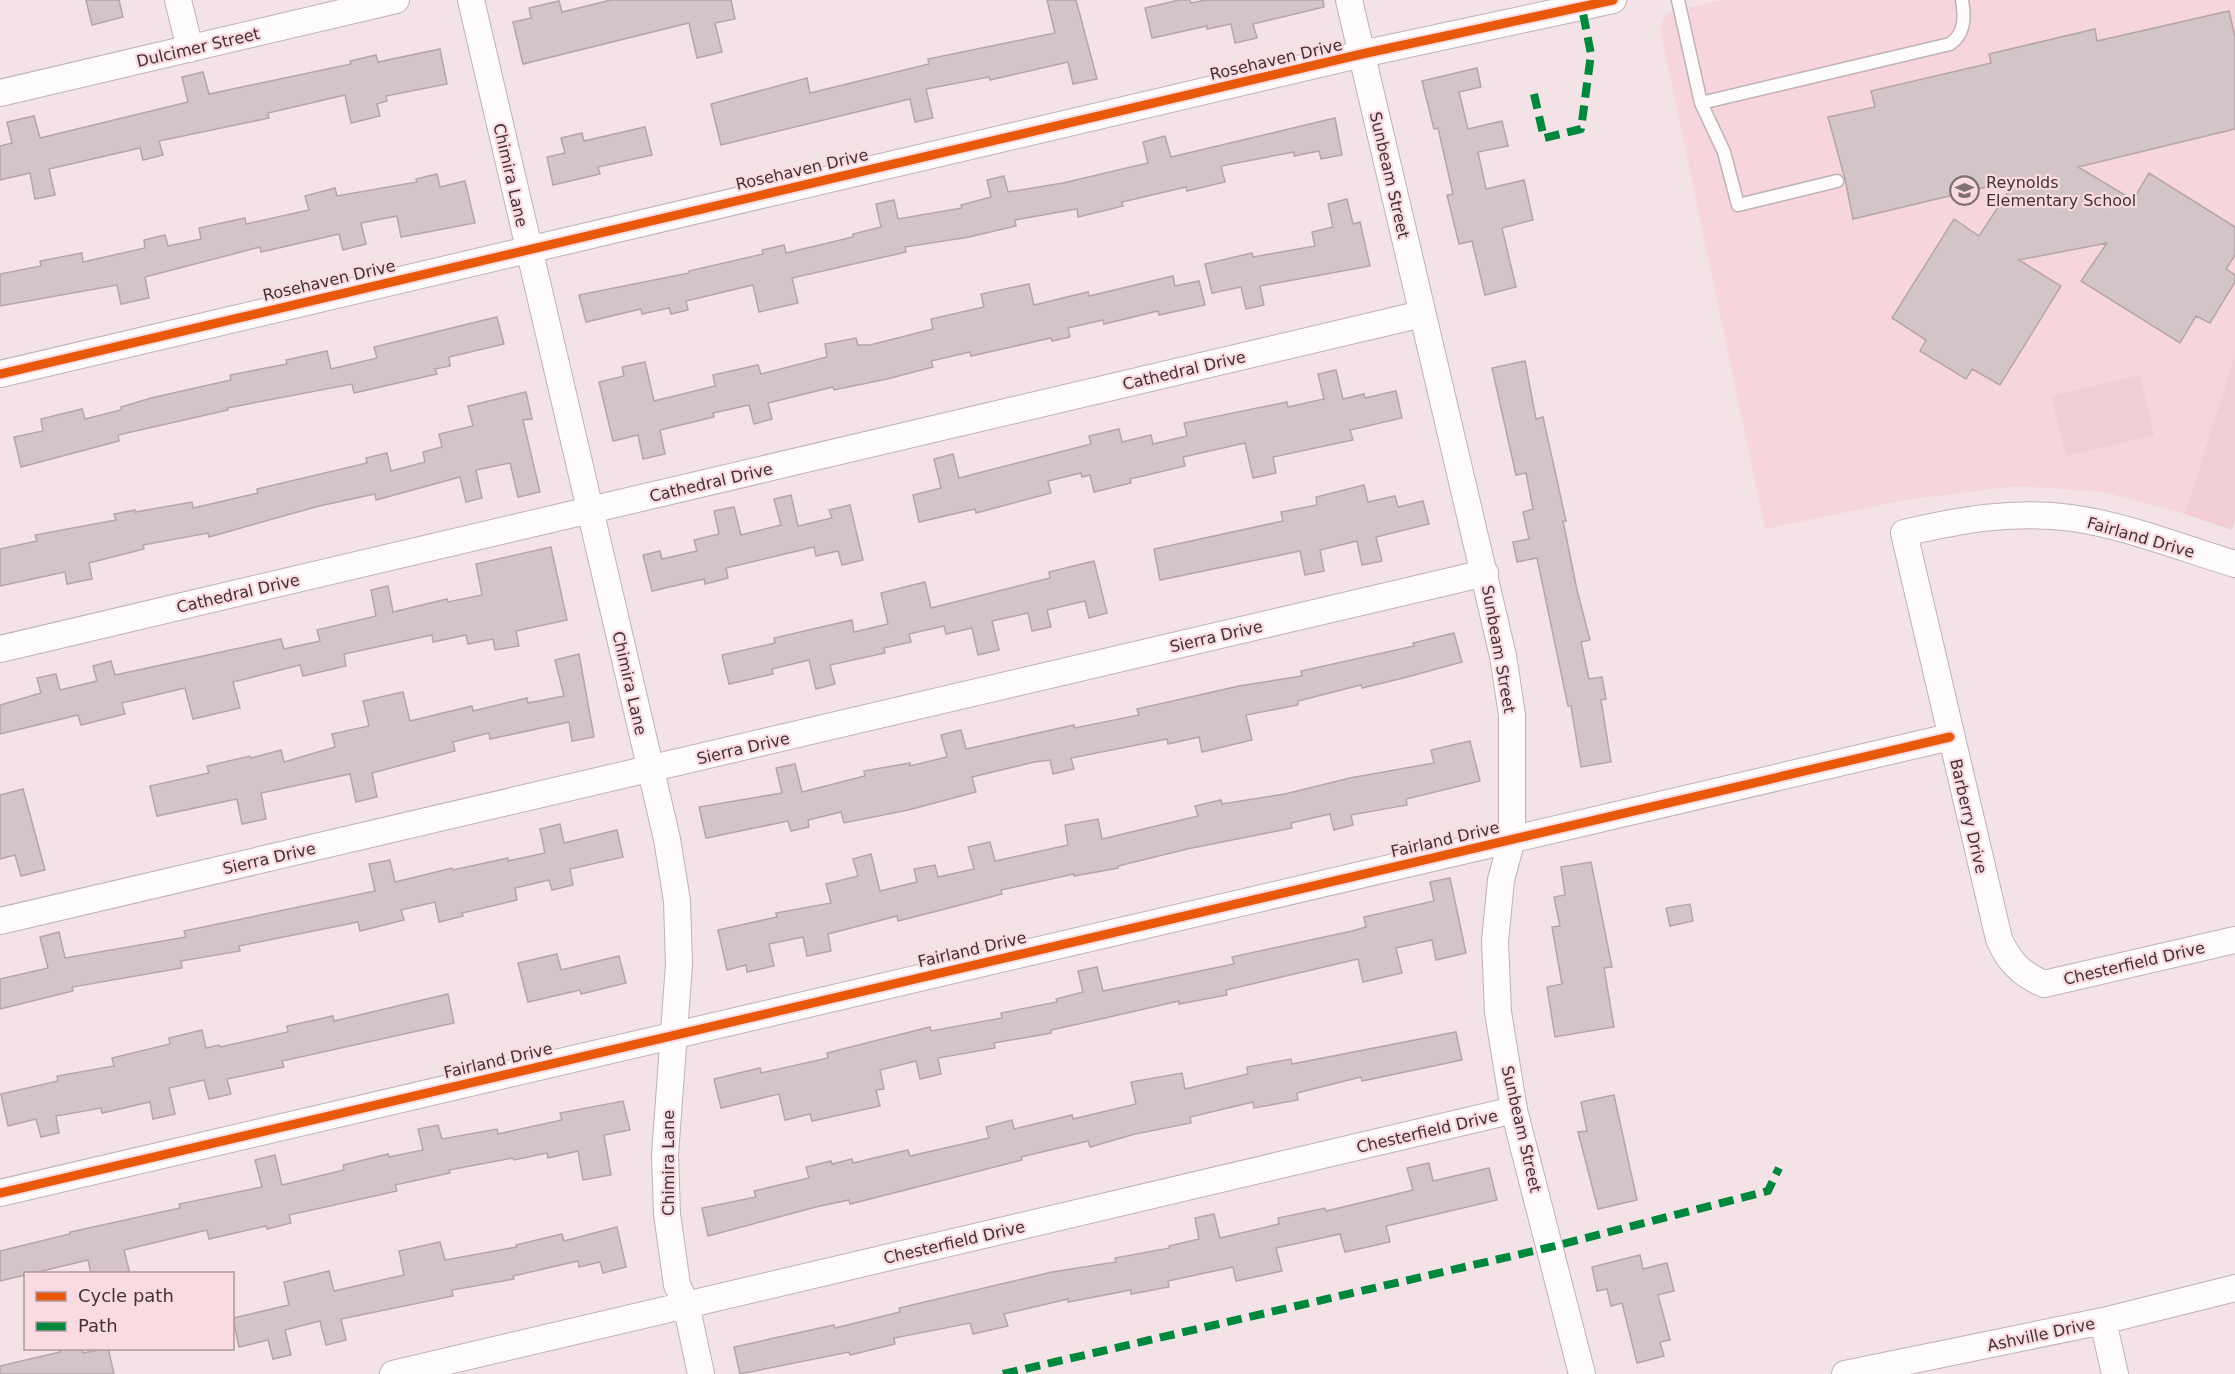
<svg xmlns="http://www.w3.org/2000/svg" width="2235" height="1374" font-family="'DejaVu Sans',sans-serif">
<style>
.built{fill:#f6d5dd}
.green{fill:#f2cdd6}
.building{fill:#d3c4c7;stroke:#b4a6a9;stroke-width:1.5}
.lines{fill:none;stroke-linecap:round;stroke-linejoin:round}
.lane-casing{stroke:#c0b2b6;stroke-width:15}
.street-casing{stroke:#c0b2b6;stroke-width:28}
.lane{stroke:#fdfbfb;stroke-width:12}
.street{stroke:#fdfbfb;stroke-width:26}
.quiet{stroke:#00873e;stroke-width:8;stroke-dasharray:15 8;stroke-linecap:butt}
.cycleway-casing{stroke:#fadbe2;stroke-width:13}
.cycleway{stroke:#e8590c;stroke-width:9}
.labels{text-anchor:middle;stroke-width:4.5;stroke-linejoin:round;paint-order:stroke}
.street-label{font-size:16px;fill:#413236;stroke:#fadbe2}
.poi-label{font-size:16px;fill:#413236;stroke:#fadbe2;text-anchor:start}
</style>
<rect width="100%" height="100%" fill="#f3e2e6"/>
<!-- built -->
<path class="built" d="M 1721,0 L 2235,0 L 2235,355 L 2185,514 L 2104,492 L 2016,486 L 1904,500 L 1765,529 L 1660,28 L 1667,13 Z"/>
<!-- green -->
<path class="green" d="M 2235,355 L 2235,521 L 2232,530 L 2185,514 Z
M 2140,375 L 2154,435 L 2066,456 L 2051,396 Z"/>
<!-- building -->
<path class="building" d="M 86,0 L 119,0 L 123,17 L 92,25 Z
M 611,0 L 731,0 L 735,19 L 715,23 L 722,52 L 697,58 L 689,23 L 523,64 L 513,22 L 531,18 L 529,8 L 559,1 L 562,12 Z
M 1047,0 L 1076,0 L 1097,79 L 1073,84 L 1068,62 L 990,80 L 989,77 L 926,89 L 933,118 L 915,122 L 910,99 L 721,145 L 711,104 L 807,78 L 810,93 L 929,64 L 928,59 L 1055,33 Z
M 1179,0 L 1190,0 L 1191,3 L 1206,0 L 1323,0 L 1324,7 L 1253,24 L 1257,38 L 1235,43 L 1231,24 L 1207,29 L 1207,26 L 1152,38 L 1145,8 Z
M 2229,11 L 2235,37 L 2235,129 L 2078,167 L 2133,200 L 2149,173 L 2235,227 L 2235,255 L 2226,269 L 2235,275 L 2235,282 L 2210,323 L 2196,316 L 2180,343 L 2081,281 L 2107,243 L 2019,260 L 2061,286 L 2000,385 L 1972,369 L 1966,379 L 1920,351 L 1926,340 L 1892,318 L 1954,219 L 1979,236 L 2016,180 L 1853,219 L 1845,179 L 1828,117 L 1875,107 L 1871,91 L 1991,63 L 1989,54 L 2095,29 L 2097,41 Z
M 440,49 L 447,84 L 386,96 L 387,101 L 377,104 L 380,116 L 351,123 L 345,95 L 268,113 L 269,118 L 159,141 L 163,155 L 143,160 L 140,148 L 49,169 L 55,195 L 35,199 L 30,173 L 0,180 L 0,146 L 12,143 L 7,122 L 34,116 L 40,138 L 188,102 L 182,77 L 203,72 L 209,94 L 351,64 L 350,61 L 376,55 L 378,62 Z
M 1477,68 L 1481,87 L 1459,92 L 1468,129 L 1502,121 L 1508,146 L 1478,152 L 1486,189 L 1524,180 L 1533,220 L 1502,228 L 1516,287 L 1485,295 L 1472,241 L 1459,244 L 1447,195 L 1453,194 L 1438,128 L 1434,129 L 1422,81 Z
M 1335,118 L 1342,155 L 1321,159 L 1319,151 L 1294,156 L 1294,152 L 1221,166 L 1225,182 L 1187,191 L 1186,187 L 1122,202 L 1123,206 L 1078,217 L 1077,209 L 1015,220 L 1016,226 L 969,237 L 905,247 L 906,252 L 792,278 L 798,303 L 759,312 L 753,285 L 686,301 L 688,310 L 671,314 L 669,308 L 642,314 L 641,309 L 586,322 L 579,295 L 689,273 L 689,271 L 763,254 L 762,250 L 784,245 L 786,253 L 853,237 L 853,234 L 881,227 L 876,204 L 894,200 L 898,219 L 962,208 L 961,205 L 991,197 L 987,180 L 1004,176 L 1008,192 L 1063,183 L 1148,163 L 1143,142 L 1165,136 L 1171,157 Z
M 645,127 L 652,155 L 598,167 L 600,174 L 553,185 L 547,157 L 565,153 L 561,138 L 582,133 L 584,141 Z
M 437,174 L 440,187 L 465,181 L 475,223 L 401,237 L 397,216 L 361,223 L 366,244 L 343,250 L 339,234 L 261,252 L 260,247 L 145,277 L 149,298 L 121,304 L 117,285 L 0,306 L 0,274 L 41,266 L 40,261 L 82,253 L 83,262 L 145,248 L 144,240 L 165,235 L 168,246 L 201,239 L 199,228 L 245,218 L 246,224 L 309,210 L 305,196 L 335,188 L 337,196 L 417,182 L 416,179 Z
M 1347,199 L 1353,224 L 1360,222 L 1370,266 L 1260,286 L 1264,305 L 1246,309 L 1241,287 L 1212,293 L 1205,264 L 1252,253 L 1253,257 L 1315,246 L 1312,232 L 1333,227 L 1328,204 Z
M 1173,276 L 1175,286 L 1199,281 L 1205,305 L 1159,315 L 1158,311 L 1104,324 L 1103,320 L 1068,328 L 1070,337 L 1052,341 L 1051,338 L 971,356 L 970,352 L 931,361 L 933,367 L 887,379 L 834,390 L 833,387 L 768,403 L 772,419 L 754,424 L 749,405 L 713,413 L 714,417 L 660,430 L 665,454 L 643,459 L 638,435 L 613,441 L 599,382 L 624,376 L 622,367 L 645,362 L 654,401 L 715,386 L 713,375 L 758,365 L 761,374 L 827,357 L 825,344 L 856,338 L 858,345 L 870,345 L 933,329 L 931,319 L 984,307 L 981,294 L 1029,284 L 1034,305 L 1088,292 L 1089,296 Z
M 497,317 L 504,344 L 449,357 L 450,366 L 435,369 L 437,374 L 354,393 L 352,384 L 227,408 L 228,410 L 118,435 L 119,441 L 21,467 L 14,437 L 43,431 L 41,419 L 82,409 L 85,419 L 121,410 L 121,407 L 151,398 L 231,380 L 230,375 L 287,364 L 286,360 L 327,351 L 331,369 L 377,358 L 374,347 Z
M 1525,361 L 1536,419 L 1543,417 L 1566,521 L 1563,521 L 1577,590 L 1590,640 L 1581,642 L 1589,679 L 1602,677 L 1606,699 L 1601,700 L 1611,762 L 1581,767 L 1571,706 L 1568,706 L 1537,558 L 1517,562 L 1513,542 L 1529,539 L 1523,512 L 1533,509 L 1526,473 L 1516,475 L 1492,368 Z
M 1336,370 L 1343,399 L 1364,394 L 1365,398 L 1396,391 L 1402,418 L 1350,430 L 1353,440 L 1273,457 L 1276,473 L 1253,478 L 1245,443 L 1183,457 L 1185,466 L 1130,479 L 1131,483 L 1094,492 L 1090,475 L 1082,477 L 1081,473 L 1048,481 L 1051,493 L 976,513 L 975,509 L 919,522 L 913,495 L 941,488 L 934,459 L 953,454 L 959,478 L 1091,444 L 1089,436 L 1119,429 L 1122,442 L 1151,435 L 1153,444 L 1187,436 L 1184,423 L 1287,402 L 1288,407 L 1324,399 L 1318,374 Z
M 526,392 L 532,419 L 523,420 L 540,492 L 518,497 L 510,463 L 476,470 L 482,498 L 466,502 L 460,477 L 376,500 L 375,494 L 319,506 L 209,537 L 208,533 L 143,545 L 144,549 L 89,563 L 92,579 L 67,584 L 65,572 L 0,586 L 0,549 L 37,541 L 35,535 L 116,520 L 114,514 L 135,510 L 135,512 L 192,502 L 193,508 L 258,493 L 257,489 L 367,463 L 366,458 L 387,453 L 391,471 L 425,462 L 423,452 L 442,447 L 439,434 L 473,426 L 468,406 Z
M 1364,485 L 1368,502 L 1395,496 L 1398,507 L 1423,501 L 1429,524 L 1376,537 L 1382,561 L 1362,565 L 1357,541 L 1320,550 L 1324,571 L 1305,575 L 1300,551 L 1160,580 L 1154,549 L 1283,521 L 1281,512 L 1317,505 L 1316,497 Z
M 791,495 L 798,526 L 832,518 L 829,510 L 850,505 L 863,560 L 842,565 L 838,551 L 816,556 L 814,547 L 726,568 L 728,578 L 705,584 L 704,579 L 652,591 L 643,555 L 660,551 L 662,559 L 697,551 L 694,540 L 719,534 L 714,511 L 734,507 L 741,535 L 781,525 L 774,499 Z
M 551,547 L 567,620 L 516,631 L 519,646 L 495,650 L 493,639 L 468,644 L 466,635 L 433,642 L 432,635 L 344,654 L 346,666 L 303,676 L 300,665 L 233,682 L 240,708 L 193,719 L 185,688 L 122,703 L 125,714 L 81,725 L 78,715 L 0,734 L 0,705 L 41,693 L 37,678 L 56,674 L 60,690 L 97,681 L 93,666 L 111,661 L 115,675 L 281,639 L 284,649 L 320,641 L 317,630 L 376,616 L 371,590 L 388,586 L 393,612 L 447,599 L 448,602 L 482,595 L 476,564 Z
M 1094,561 L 1107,613 L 1089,618 L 1085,601 L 1047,610 L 1051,627 L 1032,631 L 1028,613 L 992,621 L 999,650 L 978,655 L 972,628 L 946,634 L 944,626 L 909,634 L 911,642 L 884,648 L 885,653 L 830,665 L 835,684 L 816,689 L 809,660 L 772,669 L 773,674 L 729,684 L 722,655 L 775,643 L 774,638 L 852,620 L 854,632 L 888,624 L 881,593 L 925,582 L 931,608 L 1050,578 L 1049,572 Z
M 1454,633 L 1462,662 L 1407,677 L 1362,688 L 1361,685 L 1298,701 L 1298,705 L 1246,715 L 1252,740 L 1202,752 L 1199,737 L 1168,744 L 1167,739 L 1071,758 L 1074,769 L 1053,774 L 1050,760 L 1034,762 L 972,777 L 976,792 L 908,810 L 844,823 L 841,812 L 808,820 L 809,827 L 791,831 L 788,821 L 706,838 L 699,807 L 782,793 L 776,768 L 795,764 L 802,792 L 865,776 L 864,771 L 910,763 L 910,766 L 947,757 L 941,735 L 961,730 L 966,749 L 1074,725 L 1075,728 L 1139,715 L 1137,709 L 1239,686 L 1302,676 L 1301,671 L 1414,646 L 1413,643 Z
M 579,654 L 594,737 L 572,741 L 569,722 L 490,739 L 489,733 L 453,742 L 455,751 L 372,773 L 377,797 L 356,802 L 350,774 L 261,793 L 266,819 L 242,824 L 237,799 L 157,816 L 150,786 L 209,773 L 207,766 L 250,756 L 251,758 L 281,750 L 284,762 L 335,747 L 332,734 L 369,726 L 363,701 L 403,692 L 410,721 L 472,706 L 473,711 L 527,698 L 528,703 L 564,696 L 555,660 Z
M 1470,741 L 1480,781 L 1406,799 L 1407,805 L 1351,815 L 1353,825 L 1334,830 L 1330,814 L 1291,823 L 1292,828 L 1187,849 L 1118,866 L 1118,868 L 1074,876 L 1074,874 L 1001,890 L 1002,894 L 945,909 L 898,921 L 897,916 L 828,934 L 831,951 L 807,956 L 803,937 L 769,944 L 774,966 L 747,972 L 746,965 L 727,970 L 718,930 L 777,917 L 776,913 L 831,903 L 826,884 L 858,876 L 853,859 L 871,854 L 880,891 L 917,882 L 914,869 L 935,865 L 938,877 L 974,869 L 968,847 L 990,842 L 995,861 L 1068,845 L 1065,825 L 1098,819 L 1102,839 L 1198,816 L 1195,806 L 1221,800 L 1222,804 L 1285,794 L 1350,778 L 1434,763 L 1431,750 Z
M 23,789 L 45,870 L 21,876 L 15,855 L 0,859 L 0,795 Z
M 560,824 L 564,843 L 617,830 L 623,857 L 570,869 L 573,885 L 552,890 L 549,880 L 515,888 L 517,900 L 462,913 L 463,916 L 439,922 L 435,902 L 401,910 L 404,920 L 360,931 L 358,922 L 239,946 L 240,951 L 181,961 L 182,968 L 72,987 L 73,991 L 0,1009 L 0,979 L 48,968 L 40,937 L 59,932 L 65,958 L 186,937 L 184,931 L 375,891 L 369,864 L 390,860 L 395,882 L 452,868 L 453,870 L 508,858 L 508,861 L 545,853 L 540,829 Z
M 1591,862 L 1612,967 L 1604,968 L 1614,1027 L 1555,1037 L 1547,987 L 1562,984 L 1552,927 L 1560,926 L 1554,897 L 1565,895 L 1561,867 Z
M 1450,878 L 1466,953 L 1436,960 L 1432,940 L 1396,948 L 1402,973 L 1363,982 L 1358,959 L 1226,990 L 1227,995 L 1179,1004 L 1179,1001 L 1105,1018 L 1051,1030 L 1051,1033 L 994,1043 L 995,1048 L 938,1058 L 941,1074 L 920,1079 L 916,1061 L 880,1070 L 884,1089 L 876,1090 L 880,1106 L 812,1121 L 810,1114 L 785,1120 L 779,1094 L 721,1108 L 714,1079 L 760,1068 L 761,1073 L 828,1058 L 827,1053 L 886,1038 L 930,1027 L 931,1031 L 1002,1018 L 1001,1013 L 1057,1002 L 1056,999 L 1083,992 L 1078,971 L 1097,967 L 1103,991 L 1234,964 L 1232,957 L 1352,931 L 1366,927 L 1364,917 L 1434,901 L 1430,882 Z
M 1690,904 L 1693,921 L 1670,926 L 1666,908 Z
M 557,954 L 561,970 L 619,956 L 626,983 L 581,994 L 580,990 L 528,1002 L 518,963 Z
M 448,994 L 454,1023 L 282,1061 L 284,1067 L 227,1079 L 231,1094 L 209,1099 L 204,1080 L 169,1088 L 175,1114 L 153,1119 L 150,1102 L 102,1113 L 101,1108 L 56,1116 L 59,1133 L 41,1137 L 36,1119 L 8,1126 L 1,1094 L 58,1081 L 57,1076 L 114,1066 L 112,1058 L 170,1044 L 169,1038 L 202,1030 L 206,1048 L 219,1045 L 220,1047 L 288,1032 L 287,1026 L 333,1016 L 334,1021 Z
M 1456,1032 L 1462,1060 L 1362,1081 L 1361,1077 L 1297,1093 L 1298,1100 L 1254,1108 L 1253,1102 L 1190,1117 L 1191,1123 L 1135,1134 L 1090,1147 L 1088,1141 L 1021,1157 L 1022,1160 L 917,1187 L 850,1204 L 849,1200 L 816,1207 L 708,1236 L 702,1208 L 756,1197 L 754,1191 L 809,1178 L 806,1167 L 831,1161 L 832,1164 L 852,1159 L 853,1163 L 908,1150 L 910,1156 L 989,1138 L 986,1127 L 1012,1120 L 1014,1129 L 1072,1115 L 1073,1119 L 1136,1104 L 1131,1082 L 1182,1073 L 1185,1089 L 1248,1074 L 1247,1067 L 1291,1059 L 1292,1064 Z
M 1614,1095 L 1637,1200 L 1598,1209 L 1578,1132 L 1587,1131 L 1581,1102 Z
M 623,1101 L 630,1130 L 604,1135 L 611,1175 L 583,1180 L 578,1151 L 548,1158 L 547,1153 L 514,1160 L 513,1158 L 449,1170 L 450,1173 L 395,1185 L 397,1191 L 289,1215 L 291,1223 L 267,1229 L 266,1226 L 209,1239 L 207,1230 L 124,1250 L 130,1274 L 91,1274 L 88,1260 L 0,1281 L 0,1251 L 70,1234 L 70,1232 L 180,1208 L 179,1204 L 262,1187 L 255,1160 L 275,1155 L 282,1185 L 344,1170 L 343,1165 L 388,1154 L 389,1157 L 423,1150 L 418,1129 L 438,1125 L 442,1139 L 497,1129 L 498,1134 L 562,1120 L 560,1113 Z
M 1429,1163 L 1433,1181 L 1489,1168 L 1497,1200 L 1386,1226 L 1390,1242 L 1345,1252 L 1340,1234 L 1276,1248 L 1282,1271 L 1236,1281 L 1233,1267 L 1168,1281 L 1169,1287 L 1131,1294 L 1131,1290 L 1068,1302 L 1068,1299 L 1004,1314 L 1008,1326 L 973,1334 L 970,1323 L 894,1338 L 895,1344 L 850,1355 L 849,1352 L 740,1374 L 734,1347 L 834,1325 L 835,1328 L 900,1312 L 899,1308 L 1052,1272 L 1116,1262 L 1115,1258 L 1170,1248 L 1169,1246 L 1199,1239 L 1195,1218 L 1214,1214 L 1220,1238 L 1279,1224 L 1278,1218 L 1325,1208 L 1326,1211 L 1389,1196 L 1413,1190 L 1407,1168 Z
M 617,1227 L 626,1267 L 603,1273 L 600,1262 L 579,1267 L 578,1261 L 513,1276 L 514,1279 L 452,1290 L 453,1296 L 341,1319 L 346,1340 L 326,1345 L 320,1321 L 285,1330 L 291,1355 L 273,1359 L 268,1340 L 239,1347 L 233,1318 L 289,1305 L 284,1282 L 329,1271 L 334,1291 L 404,1275 L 399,1251 L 440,1242 L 445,1260 L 517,1247 L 516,1245 L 562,1234 L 564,1241 Z
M 1640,1255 L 1643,1269 L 1667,1263 L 1674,1291 L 1658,1295 L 1670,1340 L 1660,1342 L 1664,1356 L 1637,1363 L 1622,1303 L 1611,1306 L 1607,1289 L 1597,1291 L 1592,1267 Z
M 60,1348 L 82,1348 L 83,1353 L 108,1348 L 114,1374 L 0,1374 L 0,1366 L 60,1352 Z"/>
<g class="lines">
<defs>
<path id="lane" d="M 1678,0 L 1701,103 L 1724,152 L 1738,205 L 1837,181
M 1701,103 L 1950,44 C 1965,34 1965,17 1962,0"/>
<path id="street" d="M 178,0 L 190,49
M 471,0 L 667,839 L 677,901 L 679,964 L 665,1155 L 667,1214 L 677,1285 L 686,1304 L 701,1374
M 1349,0 L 1503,656 L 1512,715 L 1512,839 L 1501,880 L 1495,941 L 1498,1012 L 1514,1110 L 1582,1374
M 0,93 L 396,0
M 0,374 L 1362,54 L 1613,0
M 2235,564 C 2182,548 2127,526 2072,518 C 2015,510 1959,520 1904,533 L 1999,939 C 2009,962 2021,974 2044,984 L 2235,940
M 0,649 L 1422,314
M 0,921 L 1485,573
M 0,1193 L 1950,737
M 2103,1321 L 2115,1374
M 393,1374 L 1514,1110
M 1845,1374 L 2103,1321 L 2235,1288"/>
</defs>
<!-- lane casing -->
<use href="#lane" class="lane-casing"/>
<!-- street casing -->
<use href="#street" class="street-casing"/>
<!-- lane -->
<use href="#lane" class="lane"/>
<!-- street -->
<use href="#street" class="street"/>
<!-- quiet -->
<path class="quiet" d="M 1534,94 L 1544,138 L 1581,129 L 1591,54 L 1581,3
M 1003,1374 L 1551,1247 L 1768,1191 L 1779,1168"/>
<defs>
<path id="cycleway" d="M 0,374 L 1362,54 L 1613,0
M 0,1193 L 1950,737"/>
</defs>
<!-- cycleway casing -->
<use href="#cycleway" class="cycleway-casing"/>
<!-- cycleway -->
<use href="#cycleway" class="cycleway"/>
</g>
<!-- icons -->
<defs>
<symbol id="school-ring" viewBox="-11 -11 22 22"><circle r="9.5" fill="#fadbe2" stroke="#7f7074" stroke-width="1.5"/><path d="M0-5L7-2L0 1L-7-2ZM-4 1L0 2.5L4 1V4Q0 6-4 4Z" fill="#7f7074"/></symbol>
</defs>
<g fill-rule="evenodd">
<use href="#school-ring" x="1948" y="174" width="33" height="33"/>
</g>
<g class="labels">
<!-- street labels -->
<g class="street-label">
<text transform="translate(198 47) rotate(-13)" y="6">Dulcimer Street</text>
<text transform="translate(1276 59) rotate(-13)" y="6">Rosehaven Drive</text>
<text transform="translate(802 169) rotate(-13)" y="6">Rosehaven Drive</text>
<text transform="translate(511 175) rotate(77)" y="6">Chimira Lane</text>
<text transform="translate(1390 175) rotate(77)" y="6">Sunbeam Street</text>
<text transform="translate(329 280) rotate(-13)" y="6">Rosehaven Drive</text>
<text transform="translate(1184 370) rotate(-13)" y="6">Cathedral Drive</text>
<text transform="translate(711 482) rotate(-13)" y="6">Cathedral Drive</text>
<text transform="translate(2141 537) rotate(16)" y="6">Fairland Drive</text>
<text transform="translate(238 593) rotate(-13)" y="6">Cathedral Drive</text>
<text transform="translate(1216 636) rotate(-13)" y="6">Sierra Drive</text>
<text transform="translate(1499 649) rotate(80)" y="6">Sunbeam Street</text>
<text transform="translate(630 683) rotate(77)" y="6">Chimira Lane</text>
<text transform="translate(743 748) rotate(-13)" y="6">Sierra Drive</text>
<text transform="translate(1969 816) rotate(77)" y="6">Barberry Drive</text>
<text transform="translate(1445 839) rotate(-13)" y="6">Fairland Drive</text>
<text transform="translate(269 858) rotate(-13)" y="6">Sierra Drive</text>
<text transform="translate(972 949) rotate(-13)" y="6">Fairland Drive</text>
<text transform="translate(2134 963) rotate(-13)" y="6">Chesterfield Drive</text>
<text transform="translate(498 1060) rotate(-13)" y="6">Fairland Drive</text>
<text transform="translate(1522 1129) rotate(77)" y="6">Sunbeam Street</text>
<text transform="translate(1427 1131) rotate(-13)" y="6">Chesterfield Drive</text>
<text transform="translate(668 1163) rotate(-90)" y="6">Chimira Lane</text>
<text transform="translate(954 1242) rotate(-13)" y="6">Chesterfield Drive</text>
<text transform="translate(2041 1334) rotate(-12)" y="6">Ashville Drive</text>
</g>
<!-- poi labels -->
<g class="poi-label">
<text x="1986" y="188">Reynolds<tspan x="1986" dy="18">Elementary School</tspan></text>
</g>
</g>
<!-- legend -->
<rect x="24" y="1272" width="210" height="78" fill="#fadbe2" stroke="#b0979d" stroke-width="1.5"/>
<rect x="36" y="1292" width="30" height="9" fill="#e8590c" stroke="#b0979d" stroke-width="1.5"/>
<text x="78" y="1302" font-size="18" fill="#413236">Cycle path</text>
<rect x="36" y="1322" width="30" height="9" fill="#00873e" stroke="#b0979d" stroke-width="1.5"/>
<text x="78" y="1332" font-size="18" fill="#413236">Path</text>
</svg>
